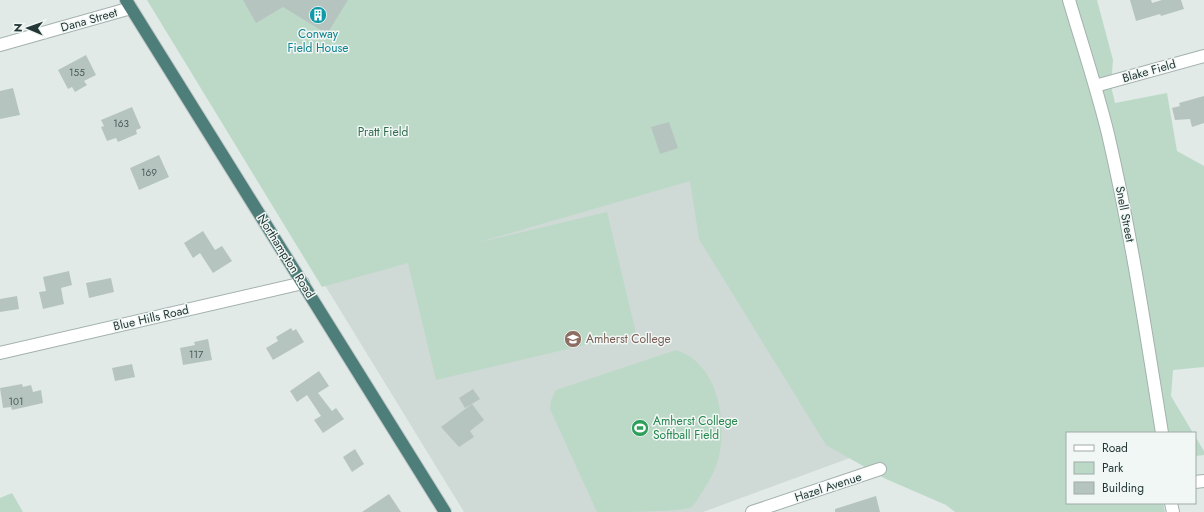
<svg xmlns="http://www.w3.org/2000/svg" width="1204" height="512" font-family="Jost,sans-serif">
<style>
.built{fill:#cfd9d6}
.green{fill:#bcd9c8}
.building{fill:#b6c4c0}
.lines{fill:none;stroke-linecap:round;stroke-linejoin:round}
.minor-casing{stroke:#a4b1ae;stroke-width:14}
.trunk-casing{stroke:#c1c7c7;stroke-width:14}
.minor{stroke:#fff;stroke-width:12}
.trunk{stroke:#4e7e7a;stroke-width:12}
.labels{text-anchor:middle;stroke-width:3;stroke-linejoin:round;paint-order:stroke}
.number-label{font-size:10px;fill:#485b58}
.street-label{font-size:12px;fill:#233836;stroke:#f1f7f5}
.culture-label{font-size:12px;fill:#0d838f;stroke:#f1f7f5}
.park-label{font-size:12px;fill:#326b50;stroke:#f1f7f5}
.education-label{font-size:12px;fill:#785e54;stroke:#f1f7f5;text-anchor:start}
.leisure-label{font-size:12px;fill:#27864d;stroke:#f1f7f5;text-anchor:start}
</style>
<rect width="100%" height="100%" fill="#e1eae7"/>
<!-- built -->
<path class="built" d="M 150,0 L 659,0 L 858,455 L 703,512 L 464,512 Z"/>
<!-- green -->
<path class="green" d="M 147,0 L 1097,0 L 1113,60 L 1111,86 L 1115,103 L 1167,93 L 1177,151 L 1204,166 L 1204,367 L 1173,370 L 1171,396 L 1193,433 L 1067,433 L 1067,503 L 1163,503 L 1165,512 L 955,512 L 946,505 L 886,479 L 826,445 L 699,239 L 690,181 L 476,243 L 607,212 L 636,333 L 436,380 L 408,263 L 322,287 Z
M 676,350 C 713,361 725,409 721,443 C 720,460 712,477 703,491 C 699,496 695,505 690,508 C 674,512 618,512 597,512 L 550,409 L 551,400 L 556,390 Z
M 1195,436 L 1204,451 L 1204,455 L 1195,456 Z
M 12,493 L 23,512 L 0,512 L 0,498 Z"/>
<!-- building -->
<path class="building" d="M 243,0 L 348,0 L 327,34 L 283,7 L 256,23 Z
M 1130,0 L 1151,0 L 1152,3 L 1162,0 L 1181,0 L 1184,9 L 1161,16 L 1160,14 L 1136,21 Z
M 86,55 L 96,75 L 84,81 L 87,85 L 75,92 L 72,87 L 68,89 L 58,70 Z
M 13,88 L 20,115 L 0,119 L 0,91 Z
M 1204,96 L 1204,123 L 1192,127 L 1190,119 L 1175,120 L 1172,108 L 1180,106 L 1179,103 Z
M 132,107 L 141,128 L 136,130 L 137,134 L 118,142 L 116,138 L 107,141 L 101,127 L 104,126 L 101,120 Z
M 669,122 L 678,148 L 660,154 L 651,127 Z
M 159,155 L 169,177 L 139,190 L 130,168 Z
M 203,231 L 215,250 L 222,246 L 232,261 L 213,273 L 200,253 L 193,258 L 184,243 Z
M 69,271 L 72,285 L 61,288 L 64,304 L 43,309 L 39,292 L 46,291 L 43,277 Z
M 111,278 L 114,292 L 89,298 L 86,283 Z
M 17,296 L 19,309 L 0,312 L 0,299 Z
M 291,328 L 293,331 L 296,329 L 304,342 L 273,360 L 266,348 L 278,341 L 276,337 Z
M 208,339 L 212,360 L 183,365 L 180,348 L 195,345 L 194,342 Z
M 132,364 L 135,377 L 115,381 L 112,368 Z
M 319,371 L 329,386 L 318,393 L 332,411 L 336,408 L 344,419 L 323,433 L 314,420 L 321,416 L 307,395 L 297,402 L 290,391 Z
M 22,384 L 23,387 L 31,385 L 33,392 L 41,390 L 43,403 L 12,410 L 11,407 L 3,408 L 0,388 Z
M 473,389 L 480,399 L 465,408 L 459,398 Z
M 472,404 L 484,420 L 470,431 L 474,437 L 459,447 L 441,427 Z
M 355,449 L 364,464 L 352,472 L 343,457 Z
M 389,494 L 401,512 L 362,512 Z
M 876,496 L 880,512 L 835,512 L 835,509 Z"/>
<g class="lines">
<defs>
<path id="minor" d="M 1069,0 C 1082,44 1097,89 1108,134 C 1131,233 1146,333 1162,433
M 0,45 L 131,8
M 1095,86 L 1204,56
M 0,353 L 303,283
M 1195,482 L 1204,481
M 1171,503 L 1173,512
M 752,512 L 880,469"/>
<path id="trunk" d="M 126,0 L 445,512"/>
</defs>
<!-- minor casing -->
<use href="#minor" class="minor-casing"/>
<!-- trunk casing -->
<use href="#trunk" class="trunk-casing"/>
<!-- minor -->
<use href="#minor" class="minor"/>
<!-- trunk -->
<use href="#trunk" class="trunk"/>
</g>
<!-- icons -->
<defs>
<symbol id="building-disc" viewBox="-11 -11 22 22"><circle r="9.5" fill="#0f9aa8" stroke="#f1f7f5"/><path d="M-4-6H4V6H1V3H-1V6H-4ZM-2.5-4.3h1.7v1.8h-1.7ZM.8-4.3h1.7v1.8H.8ZM-2.5-1h1.7V.8h-1.7ZM.8-1h1.7V.8H.8Z" fill="#fff"/></symbol>
<symbol id="university-disc" viewBox="-11 -11 22 22"><circle r="9.5" fill="#8d6e63" stroke="#f1f7f5"/><path d="M0-5L7-2L0 1L-7-2ZM-4 1L0 2.5L4 1V4Q0 6-4 4Z" fill="#fff"/></symbol>
<symbol id="stadium-disc" viewBox="-11 -11 22 22"><circle r="9.5" fill="#2e9e5b" stroke="#f1f7f5"/><path d="M0-5a6.5 5 0 1 0 0 10a6.5 5 0 1 0 0-10ZM-3.5-1.8h7v3.6h-7Z" fill="#fff"/></symbol>
</defs>
<g fill-rule="evenodd">
<use href="#building-disc" x="308" y="5" width="20" height="20"/>
<use href="#university-disc" x="563" y="329" width="20" height="20"/>
<use href="#stadium-disc" x="630" y="418" width="20" height="20"/>
</g>
<g class="labels">
<!-- number labels -->
<g class="number-label">
<text x="77" y="76">155</text>
<text x="121" y="127">163</text>
<text x="149" y="176">169</text>
<text x="196" y="358">117</text>
<text x="16" y="405">101</text>
</g>
<!-- street labels -->
<g class="street-label">
<text transform="translate(89 20) rotate(-16)" y="4">Dana Street</text>
<text transform="translate(1149 71) rotate(-16)" y="4">Blake Field</text>
<text transform="translate(1125 214) rotate(79)" y="4">Snell Street</text>
<text transform="translate(286 256) rotate(58)" y="4">Northampton Road</text>
<text transform="translate(151 318) rotate(-13)" y="4">Blue Hills Road</text>
<text transform="translate(828 487) rotate(-18)" y="4">Hazel Avenue</text>
</g>
<!-- culture labels -->
<g class="culture-label">
<text x="318" y="38">Conway<tspan x="318" dy="14">Field House</tspan></text>
</g>
<!-- park labels -->
<g class="park-label">
<text x="383" y="136">Pratt Field</text>
</g>
<!-- education labels -->
<g class="education-label">
<text x="586" y="343">Amherst College</text>
</g>
<!-- leisure labels -->
<g class="leisure-label">
<text x="653" y="425">Amherst College<tspan x="653" dy="14">Softball Field</tspan></text>
</g>
</g>
<!-- legend -->
<rect x="1066" y="432" width="130" height="72" fill="#f1f7f5" stroke="#9faba9"/>
<rect x="1074" y="445" width="20" height="6" fill="#ffffff" stroke="#9faba9"/>
<text x="1102" y="452" font-size="12" fill="#233836">Road</text>
<rect x="1074" y="462" width="20" height="12" fill="#bcd9c8" stroke="#9faba9"/>
<text x="1102" y="472" font-size="12" fill="#233836">Park</text>
<rect x="1074" y="482" width="20" height="12" fill="#b6c4c0" stroke="#9faba9"/>
<text x="1102" y="492" font-size="12" fill="#233836">Building</text>
<!-- north arrow -->
<g transform="translate(28 28) rotate(272)" stroke="#f1f7f5" stroke-width="3" paint-order="stroke">
<path d="M0-3L7 15L0 10L-7 15Z" fill="#233836"/>
<text y="-6" font-size="11" font-weight="bold" text-anchor="middle" fill="#233836">N</text>
</g>
</svg>
